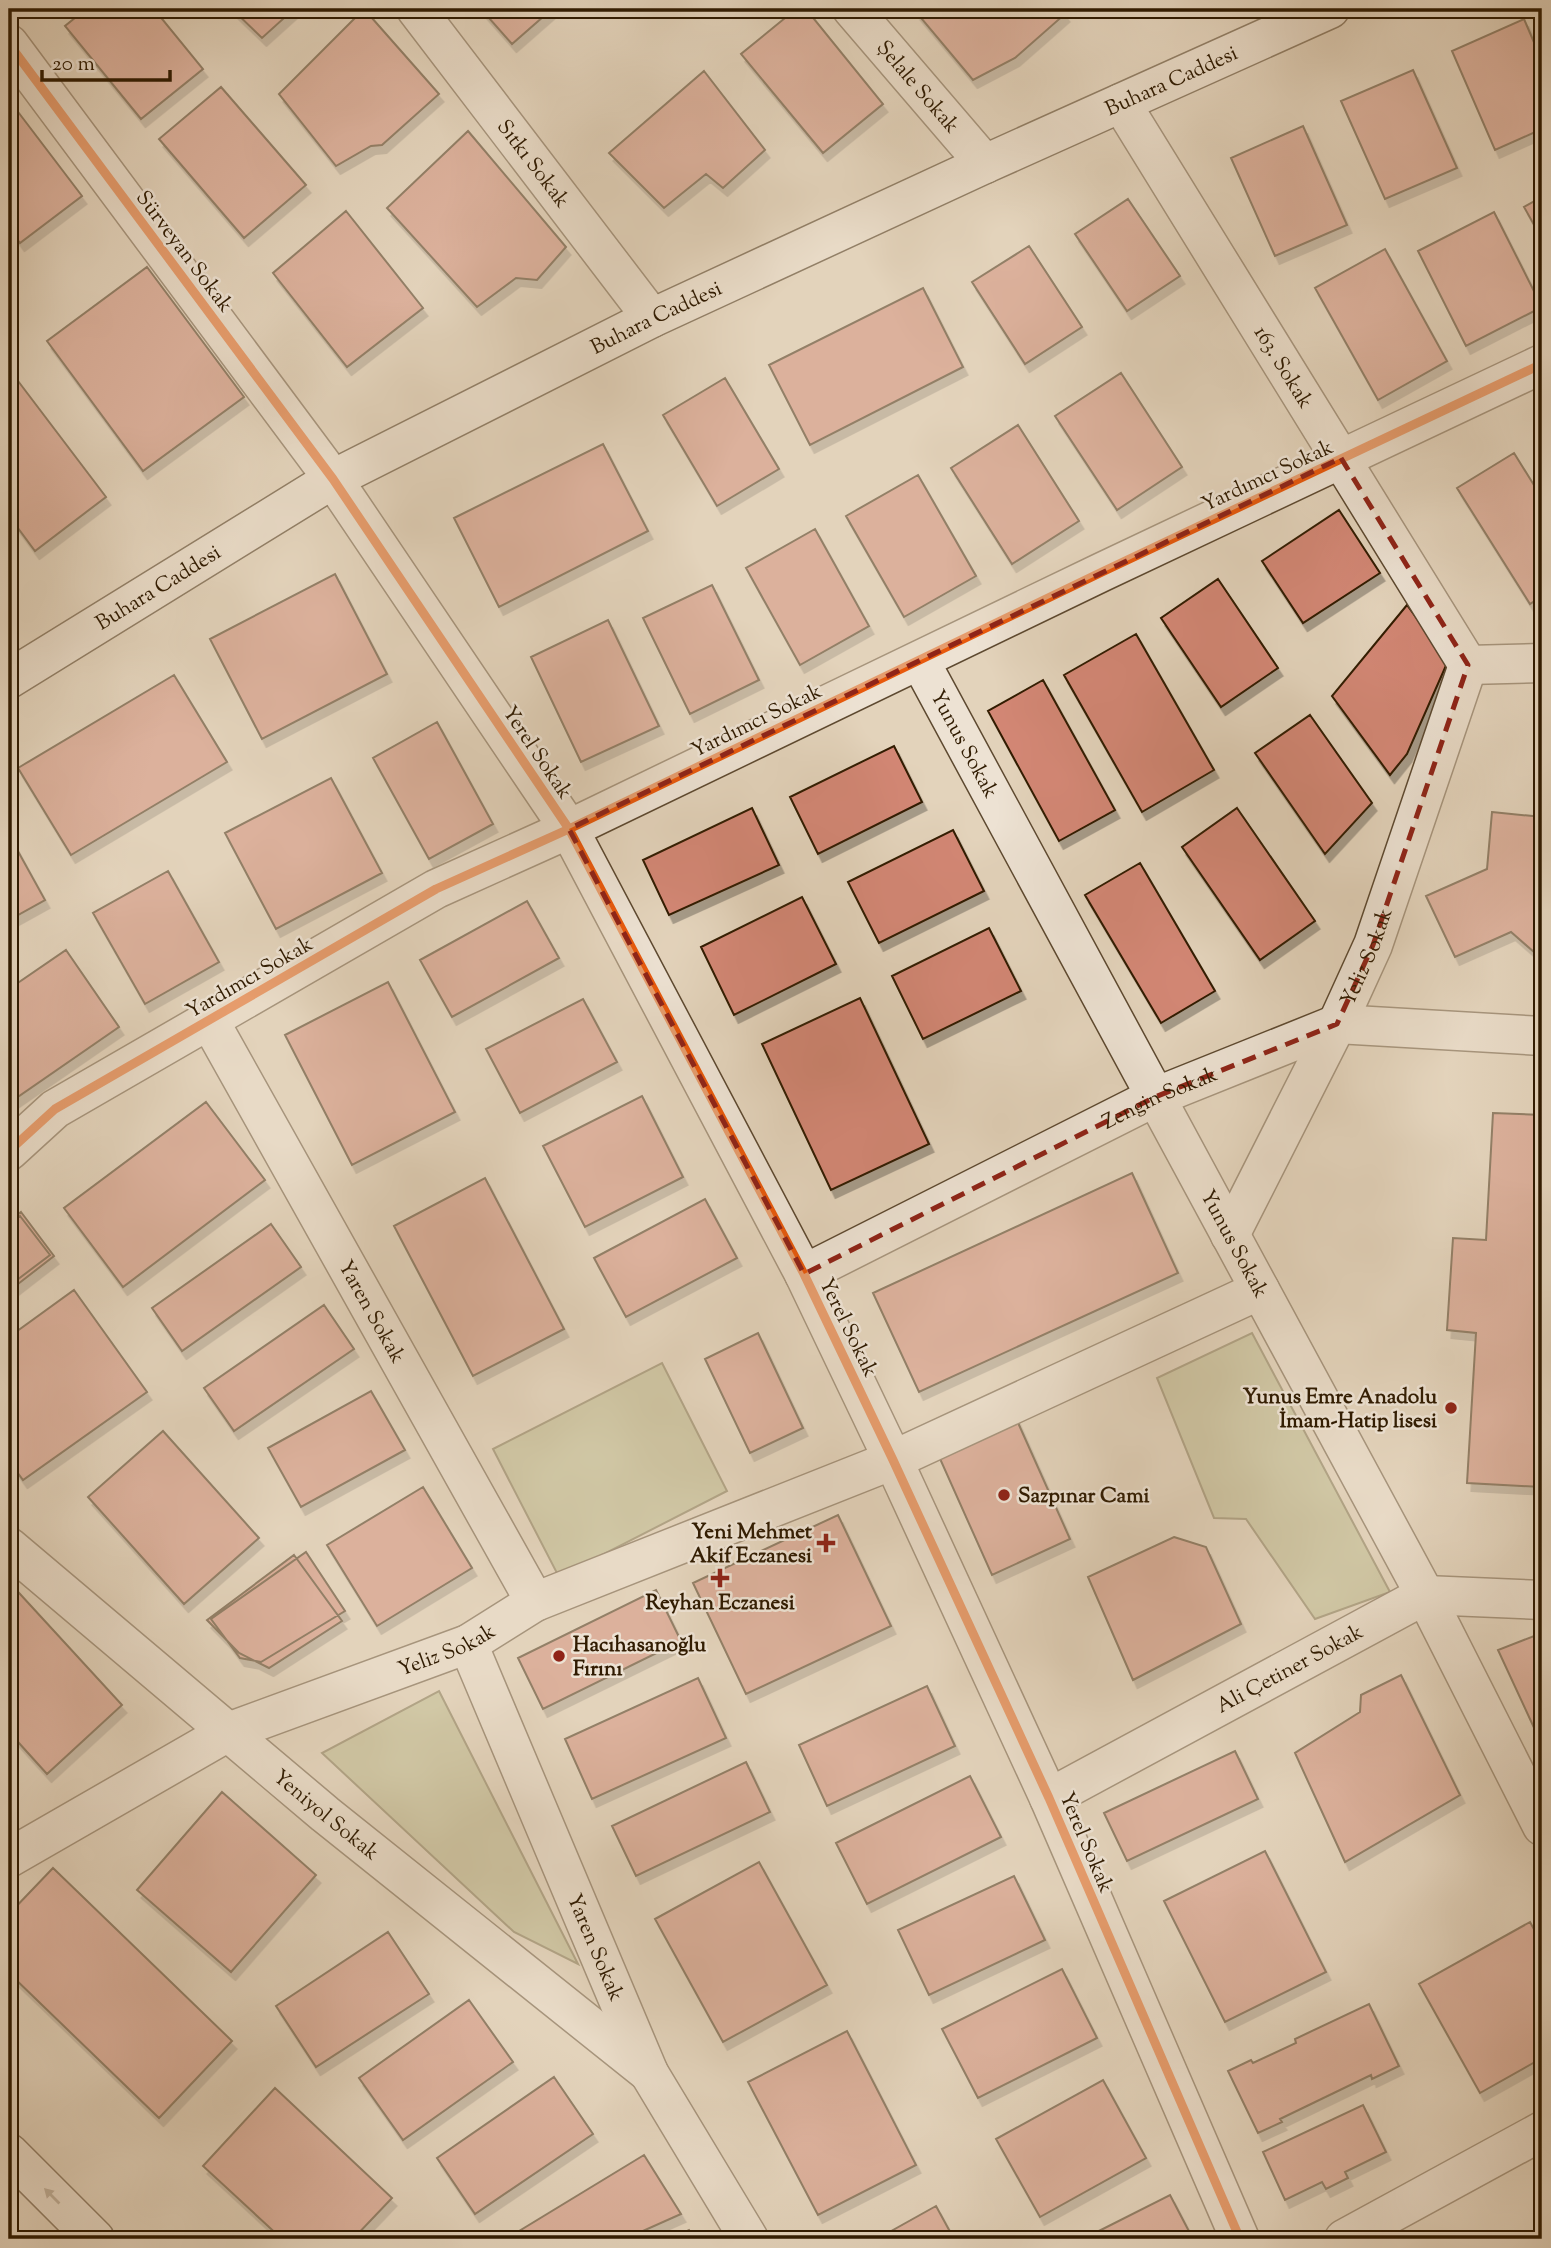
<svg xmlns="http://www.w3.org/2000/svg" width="1551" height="2248" font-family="'Sorts Mill Goudy',serif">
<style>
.green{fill:#babb8c;stroke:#756b46;stroke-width:2}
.building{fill:#d38775;stroke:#301b01;stroke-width:2;filter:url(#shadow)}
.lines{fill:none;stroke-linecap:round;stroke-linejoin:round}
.street-casing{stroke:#5d4930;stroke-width:41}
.secondary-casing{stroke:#301b01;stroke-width:41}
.street{stroke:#ede2d3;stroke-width:38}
.secondary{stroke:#ede2d3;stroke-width:38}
.cycleway-casing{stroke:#ede2d3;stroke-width:13}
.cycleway{stroke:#e8590c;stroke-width:9}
.oneway{fill:#988874}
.marked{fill:none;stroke:#8f2418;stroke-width:5;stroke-dasharray:14 9;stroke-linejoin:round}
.poi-dot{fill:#8f2418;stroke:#ede2d3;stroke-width:2.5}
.labels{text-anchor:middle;stroke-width:5;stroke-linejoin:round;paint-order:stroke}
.street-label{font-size:21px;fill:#301b01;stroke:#ede2d3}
.poi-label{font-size:21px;font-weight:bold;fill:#301b01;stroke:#ede2d3;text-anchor:end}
</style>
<defs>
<filter id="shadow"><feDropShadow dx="4.5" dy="8" stdDeviation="0" flood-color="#0004"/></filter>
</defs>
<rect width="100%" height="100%" fill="#e3d3bb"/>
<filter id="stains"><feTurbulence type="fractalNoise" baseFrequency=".00286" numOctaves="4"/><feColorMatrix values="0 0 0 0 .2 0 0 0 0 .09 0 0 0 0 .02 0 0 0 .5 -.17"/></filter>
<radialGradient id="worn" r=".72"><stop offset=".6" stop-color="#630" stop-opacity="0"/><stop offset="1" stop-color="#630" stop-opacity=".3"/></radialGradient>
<!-- green -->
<path class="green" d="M 1252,1333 L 1390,1592 L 1315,1619 L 1246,1519 L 1214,1518 L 1157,1378 Z
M 662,1363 L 727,1491 L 559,1577 L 493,1449 Z
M 439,1691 L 578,1964 L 514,1932 L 322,1753 Z"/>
<!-- building -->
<path class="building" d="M 86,9 L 154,9 L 203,69 L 141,119 L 65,26 Z
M 232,9 L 294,9 L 262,38 Z
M 364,9 L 439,94 L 382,145 L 371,146 L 336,166 L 279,94 Z
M 481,9 L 552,9 L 512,44 Z
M 796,9 L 806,9 L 883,104 L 823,153 L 741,54 Z
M 920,9 L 1061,9 L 1065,14 L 1015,58 L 973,80 L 916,12 Z
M 1524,19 L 1542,61 L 1542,129 L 1495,150 L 1452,51 Z
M 1413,70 L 1457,168 L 1385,199 L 1341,101 Z
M 704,71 L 765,150 L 723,188 L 706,174 L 664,208 L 609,153 Z
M 221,87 L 306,185 L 244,238 L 159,139 Z
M 9,100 L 82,196 L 20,243 L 9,228 Z
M 1303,126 L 1347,225 L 1275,256 L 1231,158 Z
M 468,131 L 566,247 L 537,280 L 516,278 L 477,307 L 387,208 Z
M 1542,197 L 1542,239 L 1524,207 Z
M 1128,199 L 1180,276 L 1127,311 L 1075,234 Z
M 346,211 L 423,308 L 347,367 L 273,273 Z
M 1494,212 L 1542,307 L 1466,346 L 1418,251 Z
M 1029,246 L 1082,327 L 1025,364 L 972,282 Z
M 1385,249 L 1447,361 L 1378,400 L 1315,288 Z
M 147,267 L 244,397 L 143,471 L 47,341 Z
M 923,288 L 963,367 L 810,445 L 769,365 Z
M 1121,373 L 1182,467 L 1117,510 L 1055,416 Z
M 15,377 L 106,497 L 35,551 L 9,516 L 9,382 Z
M 725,378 L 779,469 L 717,506 L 663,415 Z
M 1018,425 L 1079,521 L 1012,564 L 951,468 Z
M 603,444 L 648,531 L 499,607 L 454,518 Z
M 1514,453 L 1542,498 L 1542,596 L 1530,604 L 1457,488 Z
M 918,475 L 976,576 L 904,617 L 846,516 Z
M 1339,510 L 1380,573 L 1303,623 L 1262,561 Z
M 815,529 L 869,626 L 800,665 L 746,568 Z
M 335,574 L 387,674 L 262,739 L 210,639 Z
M 1218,579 L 1278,668 L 1221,707 L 1161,618 Z
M 712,585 L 759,680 L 690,714 L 643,618 Z
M 1407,605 L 1448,661 L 1407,754 L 1390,775 L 1332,696 Z
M 608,620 L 659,726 L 581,762 L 531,657 Z
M 1136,634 L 1214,770 L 1142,812 L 1064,675 Z
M 174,675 L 227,762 L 71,855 L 18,768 Z
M 1043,680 L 1115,810 L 1059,841 L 988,711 Z
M 1310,715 L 1372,803 L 1325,854 L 1255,753 Z
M 437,722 L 493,824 L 429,859 L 373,758 Z
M 894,746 L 922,802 L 818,854 L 790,797 Z
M 331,778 L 382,873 L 276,929 L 225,833 Z
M 752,808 L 779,865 L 669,915 L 643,860 Z
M 1237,808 L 1315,921 L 1260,960 L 1182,847 Z
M 1492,812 L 1542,817 L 1542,959 L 1511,932 L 1455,957 L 1426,896 L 1487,869 Z
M 953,830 L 984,891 L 879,943 L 848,882 Z
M 9,835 L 45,900 L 9,920 Z
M 1140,863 L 1215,991 L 1161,1023 L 1085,895 Z
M 168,871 L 219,962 L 145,1004 L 93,913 Z
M 802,897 L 836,964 L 734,1015 L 701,947 Z
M 527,901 L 559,958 L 452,1017 L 420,960 Z
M 989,928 L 1021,991 L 923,1039 L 892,976 Z
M 66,950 L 119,1027 L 9,1103 L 9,989 Z
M 388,982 L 455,1112 L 352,1165 L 285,1035 Z
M 860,998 L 929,1144 L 831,1190 L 762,1044 Z
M 583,999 L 617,1062 L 520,1113 L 486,1049 Z
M 642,1096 L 683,1177 L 585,1227 L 543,1146 Z
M 206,1102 L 265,1180 L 123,1287 L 64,1208 Z
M 1493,1113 L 1542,1115 L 1542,1487 L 1467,1483 L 1476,1333 L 1447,1330 L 1453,1238 L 1486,1240 Z
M 1132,1173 L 1178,1273 L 919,1392 L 873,1293 Z
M 485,1178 L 564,1329 L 473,1376 L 394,1226 Z
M 705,1199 L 737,1258 L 626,1317 L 594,1258 Z
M 21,1212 L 54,1256 L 9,1291 L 9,1221 Z
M 20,1216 L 50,1255 L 9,1286 L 9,1225 Z
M 271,1224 L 301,1267 L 182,1351 L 152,1308 Z
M 74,1290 L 147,1392 L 23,1480 L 9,1461 L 9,1337 Z
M 324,1305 L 354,1349 L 234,1431 L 204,1388 Z
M 758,1333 L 803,1428 L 750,1453 L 705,1359 Z
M 371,1391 L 405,1450 L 301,1507 L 268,1448 Z
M 1015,1416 L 1070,1539 L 992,1575 L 937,1452 Z
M 163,1431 L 259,1538 L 184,1604 L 88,1497 Z
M 423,1487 L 472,1568 L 377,1626 L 327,1545 Z
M 838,1515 L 891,1626 L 746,1694 L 693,1583 Z
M 1174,1537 L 1206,1547 L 1241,1624 L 1133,1680 L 1088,1577 Z
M 306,1552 L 345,1611 L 261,1662 L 240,1658 L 211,1619 Z
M 294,1555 L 342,1621 L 269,1668 L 239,1653 L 207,1620 Z
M 9,1582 L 122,1705 L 47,1774 L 9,1732 Z
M 656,1590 L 681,1641 L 543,1709 L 518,1658 Z
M 1542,1633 L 1542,1745 L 1498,1650 Z
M 1401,1675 L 1460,1795 L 1345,1862 L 1295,1753 L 1360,1712 L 1361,1695 Z
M 698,1678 L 726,1738 L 592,1799 L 565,1739 Z
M 927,1686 L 955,1746 L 827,1806 L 799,1745 Z
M 1235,1751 L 1258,1799 L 1127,1861 L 1104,1813 Z
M 746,1762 L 770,1812 L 636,1876 L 612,1826 Z
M 970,1776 L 1001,1837 L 867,1904 L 836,1843 Z
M 222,1792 L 316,1875 L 231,1972 L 137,1890 Z
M 1265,1851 L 1326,1972 L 1225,2022 L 1164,1901 Z
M 759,1862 L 827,1985 L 723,2042 L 655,1919 Z
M 53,1868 L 232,2041 L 159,2118 L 9,1973 L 9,1914 Z
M 1014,1876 L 1045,1940 L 929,1995 L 898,1930 Z
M 1530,1922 L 1542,1944 L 1542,2058 L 1480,2093 L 1419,1984 Z
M 388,1932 L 429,1994 L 316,2067 L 276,2006 Z
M 1062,1969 L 1097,2038 L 978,2098 L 942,2029 Z
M 469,2000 L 513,2062 L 403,2140 L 359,2078 Z
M 1369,2004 L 1399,2066 L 1372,2079 L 1371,2075 L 1280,2119 L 1282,2122 L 1258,2133 L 1228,2071 L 1251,2060 L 1253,2063 L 1296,2043 L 1295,2039 Z
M 847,2031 L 916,2165 L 818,2215 L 748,2082 Z
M 554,2077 L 593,2134 L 475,2214 L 437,2158 Z
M 1103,2080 L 1146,2158 L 1040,2217 L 996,2139 Z
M 275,2088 L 392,2198 L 353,2239 L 282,2239 L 203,2166 Z
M 1363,2105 L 1386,2152 L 1345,2172 L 1348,2178 L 1326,2189 L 1322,2182 L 1285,2200 L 1263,2152 Z
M 644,2155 L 681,2214 L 625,2239 L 506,2239 Z
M 1170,2195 L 1193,2239 L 1083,2239 Z
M 936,2206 L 954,2239 L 877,2239 Z
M 689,2230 L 694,2239 L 670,2239 Z"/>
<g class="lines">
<defs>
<g id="street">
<path id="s1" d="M 416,9 L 652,318"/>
<path id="s2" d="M 852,9 L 985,164"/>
<path d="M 9,44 L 333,479 L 569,829 L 804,1274 L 893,1460 L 1049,1798 L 1240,2239"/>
<path id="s3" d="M 1121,103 L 1468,665"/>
<path id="s4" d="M 920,661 L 1425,1595 L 1542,1826"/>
<path d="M 1468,665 L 1542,663"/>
<path id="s5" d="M 209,1020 L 535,1602"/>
<path d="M 9,1151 L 55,1109 L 436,889 L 569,829 L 1102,572 L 1542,364"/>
<path id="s6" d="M 1230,1235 L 1337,1024 L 1373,945 L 1468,665"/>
<path id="s7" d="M 804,1274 L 1155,1097 L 1337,1024 L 1542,1036"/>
<path id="s8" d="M 9,1547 L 325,1814 L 649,2073"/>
<path id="s9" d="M 468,1644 L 649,2073 L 749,2239"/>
<path id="s10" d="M 1049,1798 L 1425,1595 L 1542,1600"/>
<path id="s11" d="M 9,1858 L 228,1732 L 468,1644 L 535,1602 L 893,1460 L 1260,1290"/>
<path d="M 1344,2239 L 1542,2131"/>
</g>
<g id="secondary">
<path id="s12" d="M 9,679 L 333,479 L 652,318 L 985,164 L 1330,9"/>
<path d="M 9,2153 L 95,2239"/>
</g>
</defs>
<!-- street casing -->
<use href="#street" class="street-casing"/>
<!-- secondary casing -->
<use href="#secondary" class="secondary-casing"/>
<!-- street -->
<use href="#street" class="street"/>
<!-- secondary -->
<use href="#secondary" class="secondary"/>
<defs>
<path id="cycleway" d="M 9,44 L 333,479 L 569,829 L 804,1274 L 893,1460 L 1049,1798 L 1240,2239
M 9,1151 L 55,1109 L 436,889 L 569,829 L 1102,572 L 1542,364"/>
</defs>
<!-- cycleway casing -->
<use href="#cycleway" class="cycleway-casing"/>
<!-- cycleway -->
<use href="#cycleway" class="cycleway"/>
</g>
<!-- one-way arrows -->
<defs><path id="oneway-solid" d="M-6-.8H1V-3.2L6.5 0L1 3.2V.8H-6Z" transform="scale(1.75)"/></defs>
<use class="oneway" href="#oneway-solid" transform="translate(52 2196) rotate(-135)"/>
<!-- marked area -->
<path d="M0 0H1551V2248H0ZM 1341,458 L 1468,665 L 1373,945 L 1337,1024 L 1155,1097 L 804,1274 L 569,829 Z" fill="#e3d3bb" fill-opacity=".55" fill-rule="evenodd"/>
<path class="marked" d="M 1341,458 L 1468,665 L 1373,945 L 1337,1024 L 1155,1097 L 804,1274 L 569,829 Z"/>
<!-- markers -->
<g class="poi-dot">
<circle cx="1451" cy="1408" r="7"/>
<circle cx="1004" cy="1495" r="7"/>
<path d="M822.5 1532.5h7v7h7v7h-7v7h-7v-7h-7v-7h7z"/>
<path d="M716.5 1567.5h7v7h7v7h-7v7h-7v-7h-7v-7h7z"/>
<circle cx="559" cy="1656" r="7"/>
</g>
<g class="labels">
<!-- street labels -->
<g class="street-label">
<text dy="7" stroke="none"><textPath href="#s12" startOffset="1309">Buhara Caddesi</textPath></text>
<text dy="7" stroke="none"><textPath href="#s2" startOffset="102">Şelale Sokak</textPath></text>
<text dy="7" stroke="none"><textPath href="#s1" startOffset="194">Sıtkı Sokak</textPath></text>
<text transform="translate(185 251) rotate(53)" y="7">Sürveyan Sokak</text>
<text dy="7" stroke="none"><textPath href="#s12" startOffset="742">Buhara Caddesi</textPath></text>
<text dy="7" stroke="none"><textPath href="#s3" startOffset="310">163. Sokak</textPath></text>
<text transform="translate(1267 475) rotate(-25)" y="7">Yardımcı Sokak</text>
<text dy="7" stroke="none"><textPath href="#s12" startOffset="175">Buhara Caddesi</textPath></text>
<text transform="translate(756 720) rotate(-26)" y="7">Yardımcı Sokak</text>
<text dy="7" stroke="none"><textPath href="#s4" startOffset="94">Yunus Sokak</textPath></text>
<text transform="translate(538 752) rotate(56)" y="7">Yerel Sokak</text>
<text dy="7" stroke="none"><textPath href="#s6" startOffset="310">Yeliz Sokak</textPath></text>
<text transform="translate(249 977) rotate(-30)" y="7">Yardımcı Sokak</text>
<text dy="7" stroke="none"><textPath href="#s7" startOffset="397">Zengin Sokak</textPath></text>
<text dy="7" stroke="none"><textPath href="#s4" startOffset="662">Yunus Sokak</textPath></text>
<text dy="7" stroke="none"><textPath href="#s5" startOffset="334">Yaren Sokak</textPath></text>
<text transform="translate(849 1327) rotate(64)" y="7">Yerel Sokak</text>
<text dy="7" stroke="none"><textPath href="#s11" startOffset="486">Yeliz Sokak</textPath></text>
<text dy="7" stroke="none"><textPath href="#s10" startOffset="273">Ali Çetiner Sokak</textPath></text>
<text dy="7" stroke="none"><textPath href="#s8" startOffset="415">Yeniyol Sokak</textPath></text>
<text transform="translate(1087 1842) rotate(67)" y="7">Yerel Sokak</text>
<text dy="7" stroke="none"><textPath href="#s9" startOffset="329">Yaren Sokak</textPath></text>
</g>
<!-- poi labels -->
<g class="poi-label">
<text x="1437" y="1403">Yunus Emre Anadolu<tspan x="1437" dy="24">İmam-Hatip lisesi</tspan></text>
<text x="1018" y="1502" text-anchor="start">Sazpınar Cami</text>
<text x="812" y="1538">Yeni Mehmet<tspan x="812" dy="24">Akif Eczanesi</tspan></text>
<text x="720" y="1609" text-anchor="middle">Reyhan Eczanesi</text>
<text x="573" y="1651" text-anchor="start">Hacıhasanoğlu<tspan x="573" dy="24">Fırını</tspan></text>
</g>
</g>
<!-- margin -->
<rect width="1551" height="2248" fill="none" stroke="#e3d3bb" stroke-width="35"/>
<rect x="10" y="10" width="1530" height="2227" fill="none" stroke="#301b01" stroke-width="3.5"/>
<rect x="18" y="18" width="1516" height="2213" fill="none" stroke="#301b01" stroke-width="2"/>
<!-- scale -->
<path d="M42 70v10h128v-10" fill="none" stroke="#301b01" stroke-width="3.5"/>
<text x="52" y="70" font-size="21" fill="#301b01" stroke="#ede2d3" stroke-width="5" paint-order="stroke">20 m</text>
<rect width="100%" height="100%" filter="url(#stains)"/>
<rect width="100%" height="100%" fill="url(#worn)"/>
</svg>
